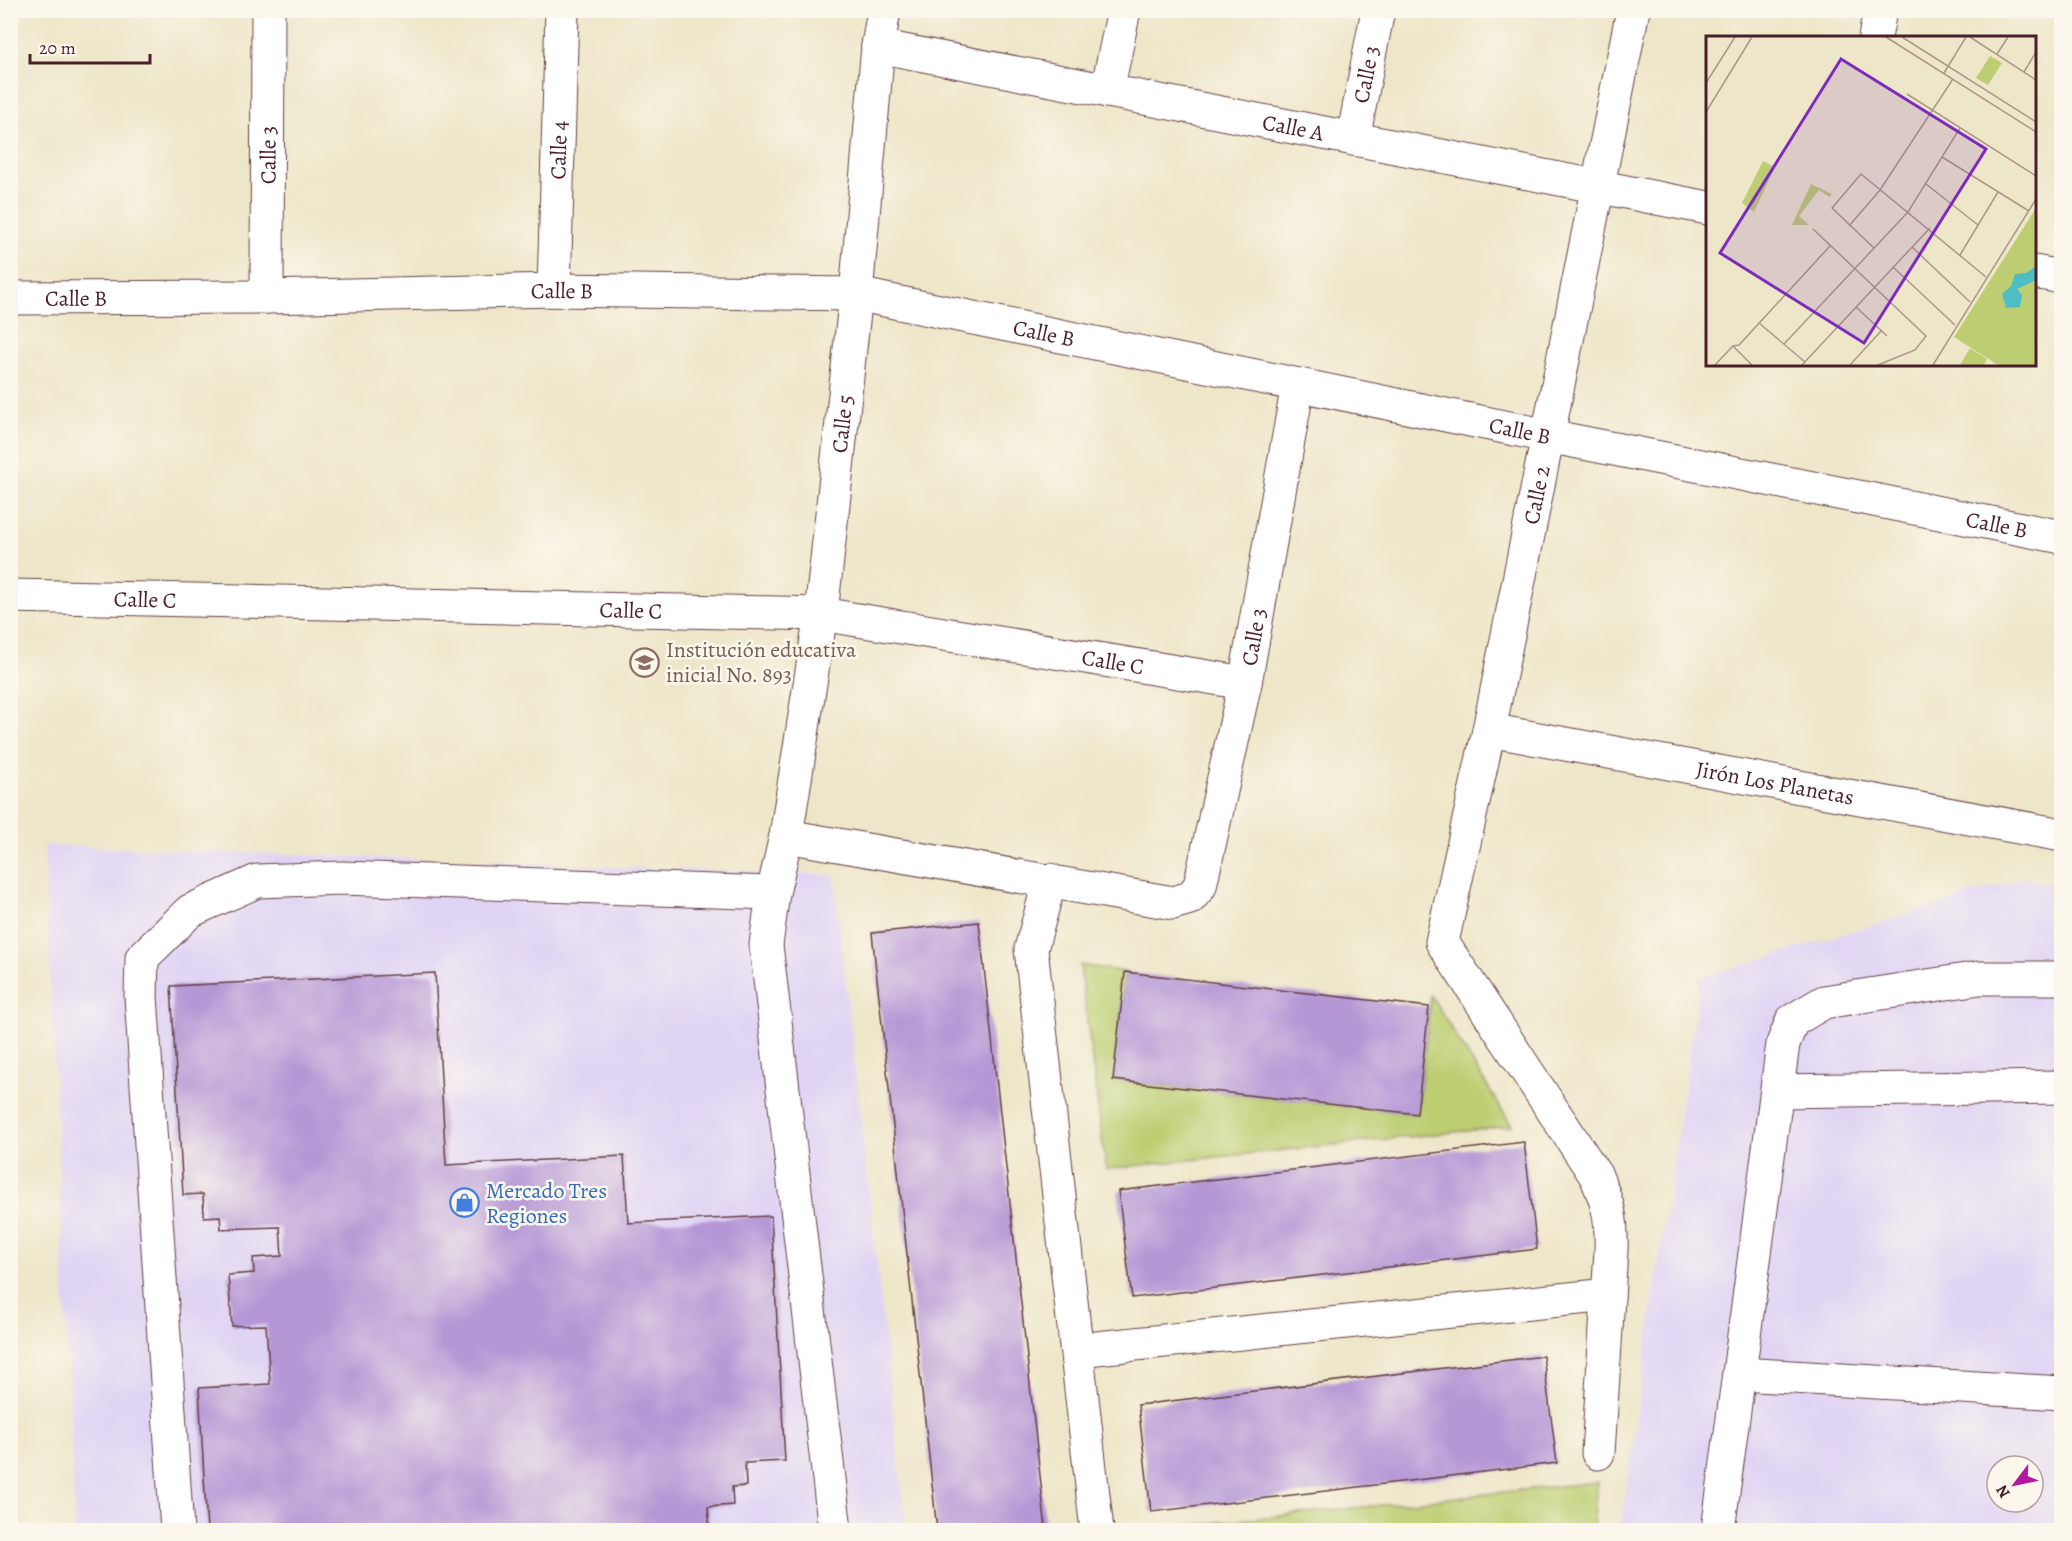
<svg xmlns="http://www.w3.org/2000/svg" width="2072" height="1541" font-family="Alegreya,serif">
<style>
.built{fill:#e0d4f4;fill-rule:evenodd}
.green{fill:#bcce71;stroke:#83764e;stroke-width:1.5}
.building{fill:#b597d6}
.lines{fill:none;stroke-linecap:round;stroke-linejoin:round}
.minor-casing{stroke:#633d43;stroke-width:35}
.minor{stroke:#fff;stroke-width:33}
.labels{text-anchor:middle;stroke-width:5;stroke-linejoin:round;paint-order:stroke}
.street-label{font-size:22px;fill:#4a1f2b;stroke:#fbf7ec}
.education-label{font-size:22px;fill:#785e54;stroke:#fbf7ec;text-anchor:start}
.shop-label{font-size:22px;fill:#366cbe;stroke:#fbf7ec;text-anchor:start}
.inset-road{fill:none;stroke:#ac9689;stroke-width:1.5}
.view{fill:#7b2cbf;fill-opacity:0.15;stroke:#7b2cbf;stroke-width:3}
.inset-edge{fill:none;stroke:#4a1f2b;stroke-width:3}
</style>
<rect width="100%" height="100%" fill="#fbf7ec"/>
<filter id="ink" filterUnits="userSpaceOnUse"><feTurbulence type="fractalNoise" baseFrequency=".0167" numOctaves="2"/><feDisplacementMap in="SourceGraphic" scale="12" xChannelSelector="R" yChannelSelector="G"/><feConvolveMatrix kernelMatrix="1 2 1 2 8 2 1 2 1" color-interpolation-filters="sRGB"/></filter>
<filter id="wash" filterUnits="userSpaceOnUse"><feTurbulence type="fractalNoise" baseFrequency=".008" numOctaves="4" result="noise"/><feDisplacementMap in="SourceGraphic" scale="24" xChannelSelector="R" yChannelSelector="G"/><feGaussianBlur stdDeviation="1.35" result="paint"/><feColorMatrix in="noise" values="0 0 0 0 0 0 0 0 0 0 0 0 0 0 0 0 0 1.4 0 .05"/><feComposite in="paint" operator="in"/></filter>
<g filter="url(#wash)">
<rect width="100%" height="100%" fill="#eee6c8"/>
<!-- built -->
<path class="built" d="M 44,845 L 834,875 L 906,1530 L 75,1530 Z
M 2025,878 L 2061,888 L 2061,1530 L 1620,1530 L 1700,978 ZM 1997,1466 L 2033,1466 L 2033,1502 L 1997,1502 Z"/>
<!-- green -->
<path class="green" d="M 1080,965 L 1125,972 L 1114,1080 L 1417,1114 L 1431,996 L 1512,1126 L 1106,1169 Z
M 1597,1482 L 1593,1530 L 1147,1530 Z"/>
<g id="blocks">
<!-- building -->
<path class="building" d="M 979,922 L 1046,1530 L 937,1530 L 872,933 Z
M 1125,972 L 1429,1007 L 1417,1114 L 1113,1080 Z
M 435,973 L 446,1165 L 624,1156 L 628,1223 L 771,1216 L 785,1461 L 745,1463 L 746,1486 L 732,1487 L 733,1505 L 708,1507 L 710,1530 L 207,1530 L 199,1388 L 270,1384 L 266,1325 L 232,1326 L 228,1275 L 254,1273 L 253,1258 L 282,1256 L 280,1227 L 221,1229 L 220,1216 L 204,1217 L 203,1194 L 183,1195 L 171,986 Z
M 1524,1142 L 1537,1249 L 1132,1298 L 1118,1191 Z
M 1543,1356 L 1557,1463 L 1151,1512 L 1138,1405 Z"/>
</g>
</g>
<g filter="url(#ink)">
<use href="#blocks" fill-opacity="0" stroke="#633d43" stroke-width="1.5"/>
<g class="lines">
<defs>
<g id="minor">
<path d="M 1875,38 L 1880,10"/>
<path id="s1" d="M 878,46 L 1708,208"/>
<path d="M 1107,91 L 1124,10"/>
<path id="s2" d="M 1353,139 L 1378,10"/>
<path d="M 2034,272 L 2062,277"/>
<path id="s3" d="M 554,290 L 562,10"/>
<path id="s4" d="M 267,297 L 268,10"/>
<path id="s5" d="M 10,298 L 267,297 L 554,290 L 856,294 L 1548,436 L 2062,537"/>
<path id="s6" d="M 10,596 L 821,614 L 1245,683"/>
<path id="s7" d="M 1489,730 L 2062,835"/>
<path id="s8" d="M 786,836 L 1173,903 L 1190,898 L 1200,886 L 1245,683 L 1298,385"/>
<path d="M 1050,880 L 1031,949 L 1097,1530"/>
<path d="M 1777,1091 L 2062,1087"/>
<path d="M 1077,1350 L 1608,1295"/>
<path d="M 1740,1374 L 2062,1393"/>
<path id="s9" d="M 1598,1453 L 1611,1251 C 1612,1218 1609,1206 1596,1176 L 1442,942 L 1489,730 L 1633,10"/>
<path d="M 177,1530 L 141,996 L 142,958 L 190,911 L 257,881 L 342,878 L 773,893"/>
<path id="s10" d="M 835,1530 L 766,945 L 773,893 L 786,836 L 821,614 L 856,294 L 878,46 L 884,10"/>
<path d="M 1718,1530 L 1783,1044 L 1792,1021 L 1824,1002 L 1979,978 L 2062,978"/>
</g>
</defs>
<!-- minor casing -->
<use href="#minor" class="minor-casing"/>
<!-- minor -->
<use href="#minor" class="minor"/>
</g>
</g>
<!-- icons -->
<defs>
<symbol id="school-ring" viewBox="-11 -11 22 22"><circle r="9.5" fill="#fbf7ec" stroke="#8d6e63" stroke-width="1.5"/><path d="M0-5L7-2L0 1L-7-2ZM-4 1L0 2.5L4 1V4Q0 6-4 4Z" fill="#8d6e63"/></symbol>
<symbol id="shop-ring" viewBox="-11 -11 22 22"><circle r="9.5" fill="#fbf7ec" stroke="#3f7fe0" stroke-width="1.5"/><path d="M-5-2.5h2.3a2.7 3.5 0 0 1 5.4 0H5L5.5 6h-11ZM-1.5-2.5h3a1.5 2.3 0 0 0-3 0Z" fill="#3f7fe0"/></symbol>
</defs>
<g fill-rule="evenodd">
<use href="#school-ring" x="628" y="646" width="33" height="33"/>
<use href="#shop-ring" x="448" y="1186" width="33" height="33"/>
</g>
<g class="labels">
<!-- street labels -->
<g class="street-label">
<text dy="8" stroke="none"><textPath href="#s2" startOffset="66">Calle 3</textPath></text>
<text dy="8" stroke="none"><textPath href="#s1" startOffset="423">Calle A</textPath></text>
<text dy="8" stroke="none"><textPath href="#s3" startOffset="140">Calle 4</textPath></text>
<text dy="8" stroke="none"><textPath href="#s4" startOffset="142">Calle 3</textPath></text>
<text dy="8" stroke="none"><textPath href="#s5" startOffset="552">Calle B</textPath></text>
<text dy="8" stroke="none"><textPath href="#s5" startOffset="66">Calle B</textPath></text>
<text dy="8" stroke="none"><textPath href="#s5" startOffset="1038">Calle B</textPath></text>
<text dy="8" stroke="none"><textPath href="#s10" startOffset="1116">Calle 5</textPath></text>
<text dy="8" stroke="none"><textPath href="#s5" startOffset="1524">Calle B</textPath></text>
<text dy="8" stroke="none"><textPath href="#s9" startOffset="1017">Calle 2</textPath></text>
<text dy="8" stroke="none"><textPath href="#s5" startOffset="2010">Calle B</textPath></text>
<text dy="8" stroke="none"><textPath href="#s6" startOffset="135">Calle C</textPath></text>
<text dy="8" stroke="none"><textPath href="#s6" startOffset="621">Calle C</textPath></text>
<text dy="8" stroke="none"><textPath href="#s8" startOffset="681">Calle 3</textPath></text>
<text dy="8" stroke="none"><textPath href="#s6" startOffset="1107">Calle C</textPath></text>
<text dy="8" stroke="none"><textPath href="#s7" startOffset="291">Jirón Los Planetas</textPath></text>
</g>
<!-- education labels -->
<g class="education-label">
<text x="666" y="657">Institución educativa<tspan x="666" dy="25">inicial No. 893</tspan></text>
</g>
<!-- shop labels -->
<g class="shop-label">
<text x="486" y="1198">Mercado Tres<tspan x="486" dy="25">Regiones</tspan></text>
</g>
</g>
<!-- overview -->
<g transform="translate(1706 36)">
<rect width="330" height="330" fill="#eee6c8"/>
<path d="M 284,20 L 296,27 L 282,49 L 270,42 ZM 57,125 L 69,131 L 48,176 L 36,167 ZM 105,148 L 126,158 L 123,161 L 113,154 L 93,180 L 103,189 L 86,189 ZM 330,172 L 330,329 L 292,329 L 248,301 ZM 264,312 L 281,323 L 278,329 L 254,329 Z" fill="#bcce71"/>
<path d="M 330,230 L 330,244 L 311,253 L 316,259 L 314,271 L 300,272 L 296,258 L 305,250 L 309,238 L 320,237 Z" fill="#4ebdc4"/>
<path class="inset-road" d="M 180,1 L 330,96M 196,1 L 330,86M 264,1 L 330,44M 291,18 L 302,1M 318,36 L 330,16M 238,37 L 260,1M 0,47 L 29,1M 201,58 L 330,140M 0,76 L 46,1M 236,121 L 323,175M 220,148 L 272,189M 143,190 L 174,154 L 247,43M 107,193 L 220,300 L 209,314 L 172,329M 206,211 L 264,266M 168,212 L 126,172 L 155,138 L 280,241M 254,219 L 292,156M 187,231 L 249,289M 150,271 L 181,300M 53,287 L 99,326M 78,308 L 202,176 L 254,92M 27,310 L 46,329M 9,329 L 27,310 L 33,309 L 124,210M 96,329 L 224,192M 144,329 L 176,294M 227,329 L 330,163"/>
<path class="view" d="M 135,23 L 280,113 L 158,307 L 14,217 Z"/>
<rect width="330" height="330" class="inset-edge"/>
</g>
<!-- margin -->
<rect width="2072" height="1541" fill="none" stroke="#fbf7ec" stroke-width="36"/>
<!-- north arrow -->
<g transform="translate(2015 1484) rotate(238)"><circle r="28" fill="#fbf7ec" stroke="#b4a19f" stroke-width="1.5"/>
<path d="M0-4.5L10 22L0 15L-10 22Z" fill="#b5179e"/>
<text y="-9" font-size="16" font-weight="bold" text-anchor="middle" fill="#4a1f2b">N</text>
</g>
<!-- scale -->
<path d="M30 54v9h120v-9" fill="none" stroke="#4a1f2b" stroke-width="3"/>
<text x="39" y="54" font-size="18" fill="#4a1f2b" stroke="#fbf7ec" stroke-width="4.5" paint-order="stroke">20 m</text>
</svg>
